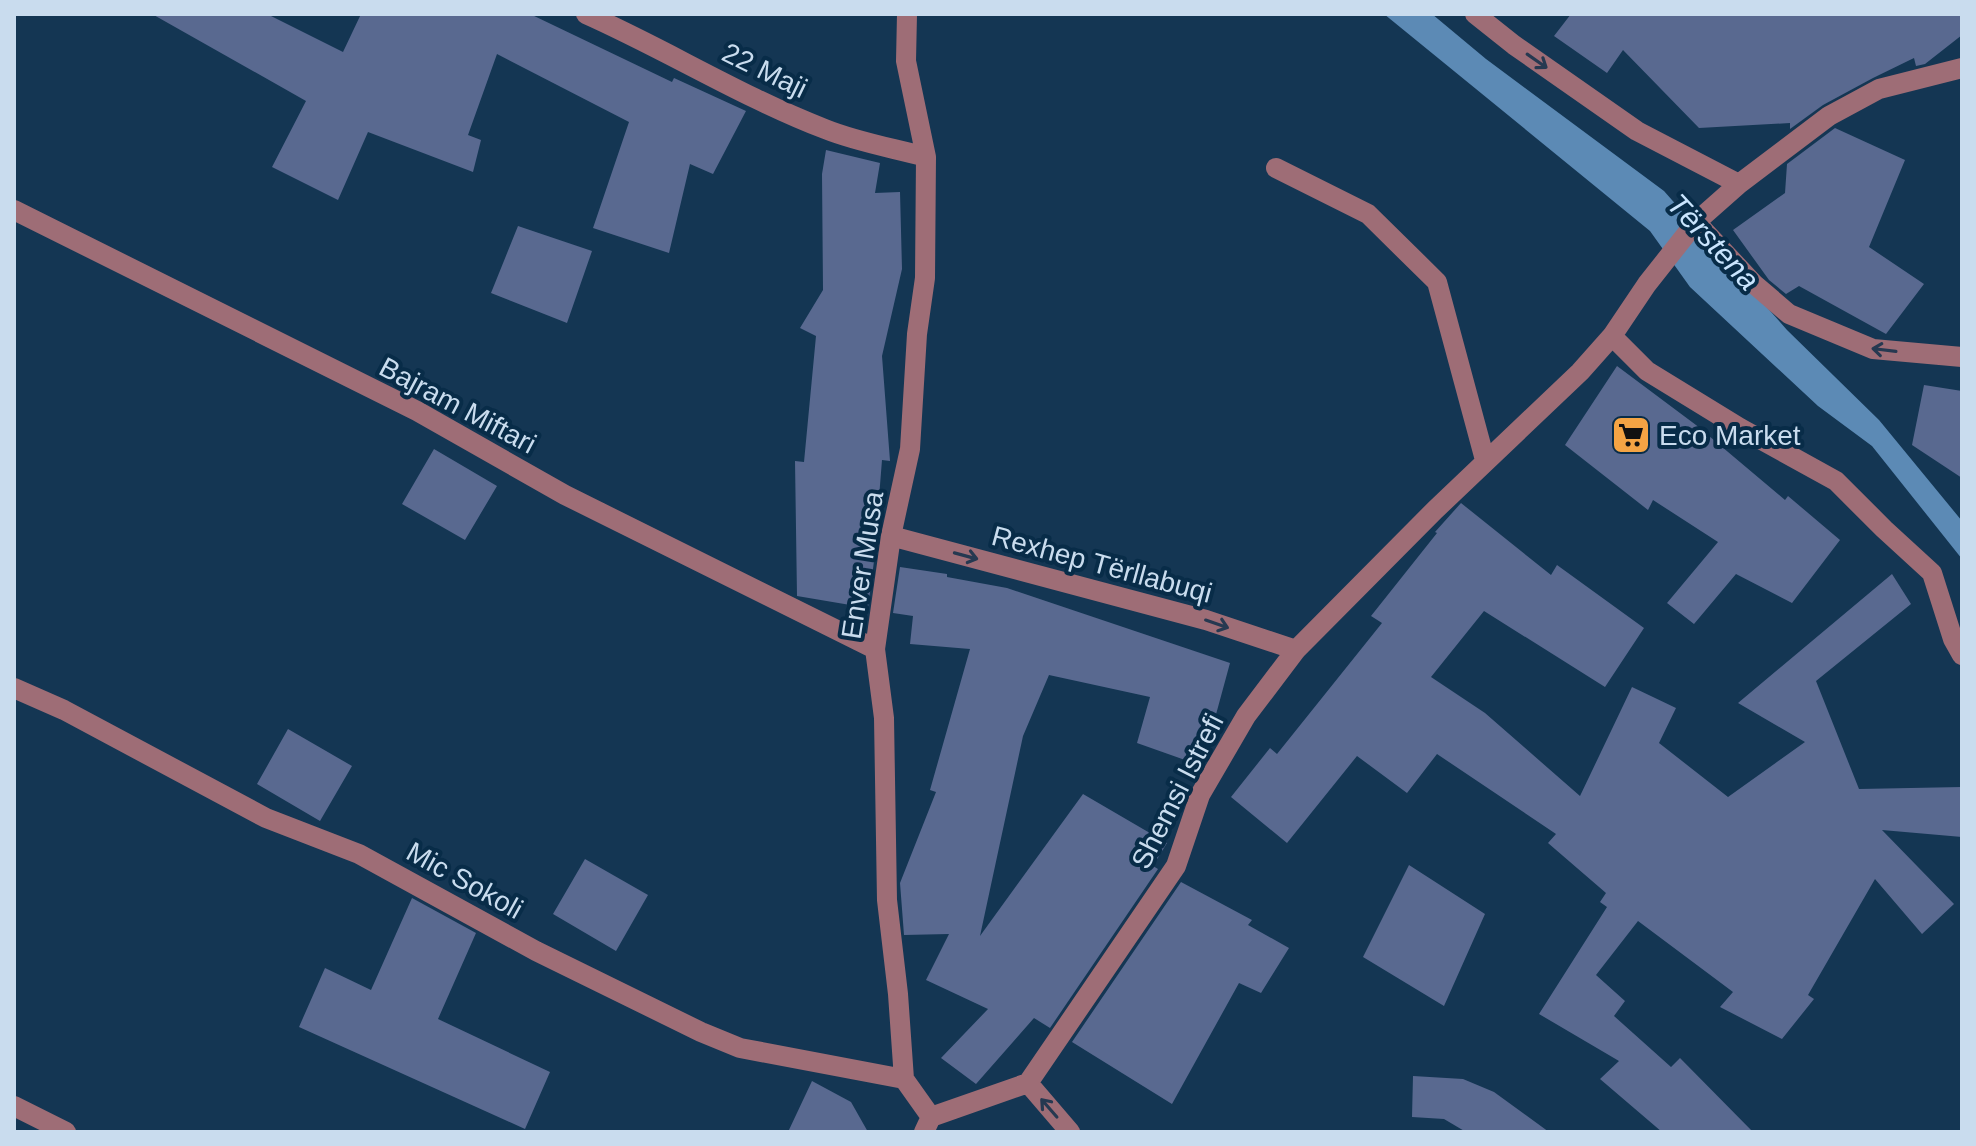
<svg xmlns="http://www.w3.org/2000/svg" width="1976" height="1146" font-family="Helvetica,sans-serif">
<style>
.water{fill:#5c8ab5}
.building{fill:#596990}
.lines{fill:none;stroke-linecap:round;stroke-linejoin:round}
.minor{stroke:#9e6d76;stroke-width:20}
.oneway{stroke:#263951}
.labels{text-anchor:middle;stroke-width:8;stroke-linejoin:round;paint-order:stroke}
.street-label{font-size:28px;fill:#c9dcee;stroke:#082c48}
.poi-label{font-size:28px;fill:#c9dcee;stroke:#082c48;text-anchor:start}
.water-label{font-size:30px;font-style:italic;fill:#cae5fe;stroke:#082c48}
</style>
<rect width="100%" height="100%" fill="#143653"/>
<!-- water -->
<path class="water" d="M 1384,14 L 1432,14 L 1486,59 L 1664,191 L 1787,330 L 1879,420 L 1962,521 L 1962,559 L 1872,446 L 1818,406 L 1690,287 L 1650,231 Z"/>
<!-- building -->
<path class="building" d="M 152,14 L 267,14 L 343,52 L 361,14 L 530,14 L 672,82 L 674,78 L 746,111 L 713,174 L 690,164 L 669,253 L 593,228 L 629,122 L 497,54 L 468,135 L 481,140 L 473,172 L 368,132 L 338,200 L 272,167 L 306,101 Z
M 1571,14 L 1962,14 L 1962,35 L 1925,64 L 1916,66 L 1914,58 L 1873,78 L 1823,105 L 1790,129 L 1790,123 L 1699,128 L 1623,50 L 1607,73 L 1554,36 Z
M 1835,128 L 1905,160 L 1869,247 L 1924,284 L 1886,334 L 1799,286 L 1786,294 L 1769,280 L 1733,230 L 1785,193 L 1787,164 Z
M 826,150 L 880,163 L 875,193 L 900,192 L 902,269 L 882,356 L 890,461 L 882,460 L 874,561 L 868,608 L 797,596 L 795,461 L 804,462 L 816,336 L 800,328 L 823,290 L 822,174 Z
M 518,226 L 592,251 L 567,323 L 491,293 Z
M 1617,366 L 1696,425 L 1785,500 L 1788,496 L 1840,540 L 1792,603 L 1736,574 L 1694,624 L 1667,603 L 1718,542 L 1653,500 L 1648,510 L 1565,445 Z
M 1924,385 L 1962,391 L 1962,478 L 1912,445 Z
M 434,449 L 497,486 L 465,540 L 402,504 Z
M 1461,503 L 1551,575 L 1557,565 L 1644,628 L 1605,687 L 1484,611 L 1431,677 L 1485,713 L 1580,796 L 1632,687 L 1676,708 L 1659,743 L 1728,797 L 1805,742 L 1738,703 L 1892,574 L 1911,604 L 1816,681 L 1859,789 L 1962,787 L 1962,837 L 1882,830 L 1954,904 L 1922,934 L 1875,879 L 1808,995 L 1814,999 L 1782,1039 L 1720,1007 L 1733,992 L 1638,921 L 1596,975 L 1625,1001 L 1614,1016 L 1671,1067 L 1680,1058 L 1753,1132 L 1662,1132 L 1600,1079 L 1619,1061 L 1539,1014 L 1607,907 L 1600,902 L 1606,893 L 1548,843 L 1556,834 L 1437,754 L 1407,793 L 1357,756 L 1287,843 L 1231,797 L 1270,748 L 1277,754 L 1382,623 L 1371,616 L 1437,533 L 1435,532 Z
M 900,567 L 947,574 L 947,577 L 1007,588 L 1230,663 L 1202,766 L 1137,743 L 1150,697 L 1049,675 L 1023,736 L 980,936 L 1083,794 L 1167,843 L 1153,866 L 1158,869 L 1050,1028 L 1034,1018 L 976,1084 L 941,1058 L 988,1009 L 926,980 L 949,934 L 904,935 L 900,883 L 936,792 L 930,790 L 970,649 L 910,644 L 913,616 L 893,613 Z
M 288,729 L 352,766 L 320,821 L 257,784 Z
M 585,859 L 648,895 L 616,951 L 553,914 Z
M 1409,865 L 1485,914 L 1444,1006 L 1363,957 Z
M 1181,882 L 1252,920 L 1248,925 L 1289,948 L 1261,993 L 1239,983 L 1172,1104 L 1072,1042 Z
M 412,898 L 476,933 L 438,1019 L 550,1072 L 525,1129 L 299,1027 L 325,968 L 371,990 Z
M 1413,1076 L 1463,1079 L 1494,1092 L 1549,1132 L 1466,1132 L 1444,1119 L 1412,1117 Z
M 812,1081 L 851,1102 L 868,1132 L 788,1132 Z"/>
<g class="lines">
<!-- minor -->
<path class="minor" d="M 586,14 C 667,50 742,97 825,129 C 857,142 893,148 926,157
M 907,14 L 906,61 L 926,157 L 925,278 L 917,334 L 910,449 L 891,536 L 875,649 L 884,718 L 887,900 L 898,994 L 904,1079 L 931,1117
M 1475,14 L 1514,45 L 1637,131 L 1739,184
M 1276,168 L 1368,214 L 1437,282 L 1485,460
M 14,210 L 417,411 L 565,495 L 875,649
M 1696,222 L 1754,284 L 1789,314 L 1873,349 L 1962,357
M 1612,336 L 1647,371 L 1740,428 L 1836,481 L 1884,529 L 1932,573 L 1953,639 L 1962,655
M 891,536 L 1206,620 L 1296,650
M 14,688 L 64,710 L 266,818 L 359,854 L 536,951 L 701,1032 L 740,1048 L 904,1079
M 1028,1083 L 1070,1132
M 14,1106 L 66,1132
M 924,1132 L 931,1117 L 1028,1083 L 1176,866 L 1200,795 L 1246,716 L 1296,650 L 1435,510 L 1580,372 L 1612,336 L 1647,284 L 1696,222 L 1739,184 L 1829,116 L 1879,89 L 1962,68"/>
</g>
<!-- one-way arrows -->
<defs><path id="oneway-shaft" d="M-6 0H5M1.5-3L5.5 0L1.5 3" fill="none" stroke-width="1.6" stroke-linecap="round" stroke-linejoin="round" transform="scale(2)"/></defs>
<g class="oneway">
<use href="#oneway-shaft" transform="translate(1537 61) rotate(35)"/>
<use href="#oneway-shaft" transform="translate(1884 350) rotate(-173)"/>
<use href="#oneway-shaft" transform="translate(966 556) rotate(15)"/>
<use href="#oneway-shaft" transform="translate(1217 624) rotate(19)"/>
<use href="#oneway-shaft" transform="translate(1049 1108) rotate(-131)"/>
</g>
<!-- icons -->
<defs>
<symbol id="supermarket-square" viewBox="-11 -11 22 22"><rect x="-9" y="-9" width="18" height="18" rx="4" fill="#f4a444" stroke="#082c48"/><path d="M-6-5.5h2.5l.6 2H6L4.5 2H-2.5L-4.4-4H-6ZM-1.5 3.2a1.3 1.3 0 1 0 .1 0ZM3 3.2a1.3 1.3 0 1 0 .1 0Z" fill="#111"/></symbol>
</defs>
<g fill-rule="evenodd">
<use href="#supermarket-square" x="1609" y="413" width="44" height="44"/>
</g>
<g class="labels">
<!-- street labels -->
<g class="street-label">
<text transform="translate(765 70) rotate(26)" y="10">22 Maji</text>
<text transform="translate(458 405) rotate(28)" y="10">Bajram Miftari</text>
<text transform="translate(1102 564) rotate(15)" y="10">Rexhep Tërllabuqi</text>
<text transform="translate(862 565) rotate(-81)" y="10">Enver Musa</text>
<text transform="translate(1177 791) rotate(-63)" y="10">Shemsi Istrefi</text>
<text transform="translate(465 880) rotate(29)" y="10">Mic Sokoli</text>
</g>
<!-- poi labels -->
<g class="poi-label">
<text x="1659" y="445">Eco Market</text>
</g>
<!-- water labels -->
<g class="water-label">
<text transform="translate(1713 242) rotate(47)" y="10">Tërstena</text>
</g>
</g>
<!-- border -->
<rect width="1976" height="1146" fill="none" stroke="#c9dcee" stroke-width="32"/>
</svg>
